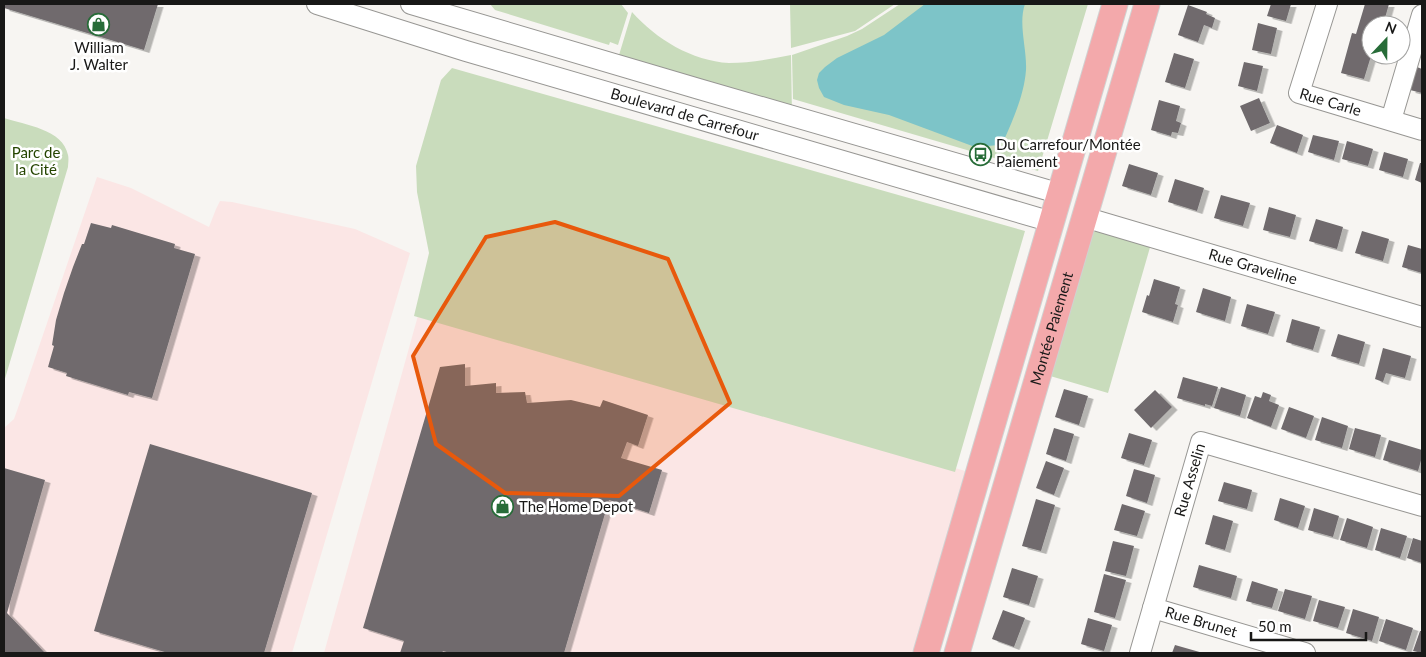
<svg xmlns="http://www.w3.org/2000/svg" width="1426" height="657" font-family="Lato,sans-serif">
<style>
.commercial{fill:#fbe6e5}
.green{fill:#c9dcbc}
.water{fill:#7dc4c8}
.building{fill:#6f6b6d;filter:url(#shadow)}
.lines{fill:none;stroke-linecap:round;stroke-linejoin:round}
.minor-casing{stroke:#979693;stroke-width:22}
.major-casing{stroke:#d1d1d1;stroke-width:27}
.minor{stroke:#fff;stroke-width:20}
.major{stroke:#f3a9ab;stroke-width:25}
.marked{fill:#e8590c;fill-opacity:0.2;stroke:#e8590c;stroke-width:4;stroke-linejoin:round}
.labels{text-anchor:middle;stroke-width:5;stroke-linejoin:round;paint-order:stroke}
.poi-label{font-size:15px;fill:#181817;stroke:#fff;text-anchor:start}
.street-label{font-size:15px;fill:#181817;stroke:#fff}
.park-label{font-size:15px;fill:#254500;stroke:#fff}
</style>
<defs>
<filter id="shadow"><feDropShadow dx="5.5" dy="3" stdDeviation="0" flood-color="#0004"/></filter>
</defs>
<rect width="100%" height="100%" fill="#f7f5f2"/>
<!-- commercial -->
<path class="commercial" d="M 97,177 L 131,188 L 209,227 L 216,209 L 220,201 L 232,202 L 355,229 L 410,253 L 292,653 L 4,653 L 4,428 L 14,419 L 19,405 Z
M 419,312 L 979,475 L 926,653 L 324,653 Z"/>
<!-- green -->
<path class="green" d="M 490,4 L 621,4 L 628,13 L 618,45 L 610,42 L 609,45 L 495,10 Z
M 790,4 L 895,4 L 855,31 L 791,48 Z
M 900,4 L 1088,4 L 1038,171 L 793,99 L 792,55 L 847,36 L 862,29 Z
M 632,12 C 656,39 692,61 729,63 C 750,63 771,59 791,55 L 792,116 L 616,65 Z
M 452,68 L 1025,231 L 955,472 L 414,316 L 429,253 L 417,192 L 416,166 L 441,80 Z
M 4,118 C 25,125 63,129 68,155 C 69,159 68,164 68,167 L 4,382 Z
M 1084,217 L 1153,237 L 1108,393 L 1040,373 Z"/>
<!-- water -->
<path class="water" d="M 925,4 L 1025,4 C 1018,24 1027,48 1026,70 C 1024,95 1014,117 1004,140 L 999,145 L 975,147 L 889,115 L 844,105 L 824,97 L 819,88 L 817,80 L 819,73 L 825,67 L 837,58 L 884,35 Z"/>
<!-- building -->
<path class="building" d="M 4,4 L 158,4 L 144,50 L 4,8 Z
M 1271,4 L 1291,4 L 1286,21 L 1267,16 Z
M 1365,4 L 1389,4 L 1383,25 L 1371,25 L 1371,56 L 1364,79 L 1341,73 L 1352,33 L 1356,34 Z
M 1188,5 L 1207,12 L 1206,14 L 1215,18 L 1212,28 L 1204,25 L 1198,42 L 1178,35 Z
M 1258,23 L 1277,28 L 1271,54 L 1252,50 Z
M 1174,53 L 1194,59 L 1185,88 L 1165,82 Z
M 1244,62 L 1263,66 L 1257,91 L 1238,86 Z
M 1417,67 L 1422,69 L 1422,93 L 1410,90 Z
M 1259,98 L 1270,123 L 1251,131 L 1240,106 Z
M 1159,100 L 1180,106 L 1176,121 L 1181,123 L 1178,133 L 1172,132 L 1171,136 L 1151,130 Z
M 1277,125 L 1303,135 L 1297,153 L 1270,143 Z
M 1313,135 L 1339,141 L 1334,160 L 1308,152 Z
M 1347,141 L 1373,149 L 1368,166 L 1342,159 Z
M 1384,152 L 1408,159 L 1403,177 L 1379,170 Z
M 1420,163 L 1422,163 L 1422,183 L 1415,180 Z
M 1129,164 L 1158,173 L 1151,195 L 1122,186 Z
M 1175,179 L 1204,188 L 1197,211 L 1168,202 Z
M 1221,195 L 1250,203 L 1243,226 L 1214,218 Z
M 1269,207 L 1296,215 L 1290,237 L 1263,230 Z
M 1316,219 L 1343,227 L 1337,249 L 1309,241 Z
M 91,223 L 111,228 L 112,225 L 175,244 L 174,248 L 195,254 L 152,398 L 129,392 L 128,395 L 66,376 L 67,373 L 48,367 L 54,346 L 52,345 L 56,320 L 64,293 L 73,267 L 82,244 L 84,244 Z
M 1362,231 L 1389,239 L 1383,261 L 1355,253 Z
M 1408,245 L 1422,249 L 1422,273 L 1402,267 Z
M 1154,279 L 1180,287 L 1175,304 L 1178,305 L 1173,322 L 1142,312 L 1147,295 L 1149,296 Z
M 1203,288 L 1231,297 L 1225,321 L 1196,312 Z
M 1247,304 L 1275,312 L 1268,334 L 1241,326 Z
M 1292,319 L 1320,327 L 1313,350 L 1286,342 Z
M 1338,334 L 1365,342 L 1359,364 L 1331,356 Z
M 1383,348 L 1411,356 L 1405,378 L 1386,373 L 1383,382 L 1375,379 Z
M 465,364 L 465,386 L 496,383 L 496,393 L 525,392 L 527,403 L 571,400 L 600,407 L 603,400 L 648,415 L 638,446 L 627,442 L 621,458 L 662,470 L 649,513 L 609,500 L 564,653 L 450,653 L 443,651 L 442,653 L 400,653 L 404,641 L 363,628 L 440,367 Z
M 1183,377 L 1218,387 L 1212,406 L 1205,404 L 1205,406 L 1177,398 Z
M 1221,387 L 1246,395 L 1240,416 L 1214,408 Z
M 1064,389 L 1088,396 L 1079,425 L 1055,417 Z
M 1155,390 L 1172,407 L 1151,428 L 1134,410 Z
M 1263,392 L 1271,395 L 1269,401 L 1279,405 L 1271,427 L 1247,418 L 1255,396 L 1261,398 Z
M 1289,407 L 1314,416 L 1306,438 L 1281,429 Z
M 1322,417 L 1348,426 L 1342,448 L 1315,440 Z
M 1054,428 L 1074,434 L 1066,461 L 1046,454 Z
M 1355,428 L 1381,435 L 1375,457 L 1349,449 Z
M 1129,433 L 1152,440 L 1144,465 L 1121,458 Z
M 1389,440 L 1422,450 L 1422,457 L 1418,471 L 1383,460 Z
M 150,444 L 312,493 L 264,653 L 168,653 L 94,631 Z
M 1046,461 L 1064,468 L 1054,495 L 1036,488 Z
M 4,468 L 45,480 L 7,613 L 45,653 L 4,653 Z
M 1134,469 L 1155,475 L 1147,503 L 1126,496 Z
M 1224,482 L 1252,490 L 1247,509 L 1218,501 Z
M 1280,498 L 1305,506 L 1298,528 L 1274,520 Z
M 1036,499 L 1055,505 L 1041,551 L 1022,546 Z
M 1122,504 L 1145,511 L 1137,536 L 1114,530 Z
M 1314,508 L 1339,516 L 1333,537 L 1308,530 Z
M 1213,515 L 1233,521 L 1225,550 L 1205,544 Z
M 1347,518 L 1373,527 L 1367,548 L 1340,540 Z
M 1381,528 L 1407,536 L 1400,558 L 1375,550 Z
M 1413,538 L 1422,541 L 1422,563 L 1407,558 Z
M 1113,541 L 1134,546 L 1126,576 L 1105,571 Z
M 1199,565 L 1237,576 L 1231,598 L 1193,587 Z
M 1012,568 L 1038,576 L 1029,605 L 1003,597 Z
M 1104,574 L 1126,580 L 1115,618 L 1094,612 Z
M 1252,581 L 1278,589 L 1272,608 L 1246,601 Z
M 1285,589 L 1312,596 L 1305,619 L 1278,611 Z
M 1319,600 L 1345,607 L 1338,628 L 1313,621 Z
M 1353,609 L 1379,617 L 1372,641 L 1346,633 Z
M 1003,610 L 1025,618 L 1014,647 L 992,639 Z
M 1088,618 L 1112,625 L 1104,651 L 1081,644 Z
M 1386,619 L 1413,628 L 1406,650 L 1379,641 Z
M 1420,631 L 1422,631 L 1422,653 L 1413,651 Z
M 1175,645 L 1203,653 L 1172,653 Z"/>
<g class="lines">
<defs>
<g id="minor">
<path id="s1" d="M 317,4 L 466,51 L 1052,222"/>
<path d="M 411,4 L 699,89 L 1061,194"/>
<path id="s2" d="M 1327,4 L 1299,93 L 1422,130"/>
<path d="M 1391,120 L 1422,15"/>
<path id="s3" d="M 1084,217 L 1422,317"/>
<path id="s4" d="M 1153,608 L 1305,653"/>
<path id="s5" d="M 1140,653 L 1201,442 L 1422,506"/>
</g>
<g id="major">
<path d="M 926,653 L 1115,4"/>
<path id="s6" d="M 957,653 L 1147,4"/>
</g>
</defs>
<!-- minor casing -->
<use href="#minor" class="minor-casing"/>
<!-- major casing -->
<use href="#major" class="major-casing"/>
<!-- minor -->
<use href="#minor" class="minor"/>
<!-- major -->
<use href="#major" class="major"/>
</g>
<!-- marked area -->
<path class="marked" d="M 555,222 L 668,259 L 730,403 L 619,496 L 505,493 L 436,444 L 413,356 L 486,237 Z"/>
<!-- icons -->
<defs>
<symbol id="shop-ring" viewBox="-11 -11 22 22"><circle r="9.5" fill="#fff" stroke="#276c38" stroke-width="1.5"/><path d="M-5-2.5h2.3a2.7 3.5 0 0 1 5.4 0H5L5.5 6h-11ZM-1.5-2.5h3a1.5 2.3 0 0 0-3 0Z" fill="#276c38"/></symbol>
<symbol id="bus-ring" viewBox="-11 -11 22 22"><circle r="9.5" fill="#fff" stroke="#276c38" stroke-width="1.5"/><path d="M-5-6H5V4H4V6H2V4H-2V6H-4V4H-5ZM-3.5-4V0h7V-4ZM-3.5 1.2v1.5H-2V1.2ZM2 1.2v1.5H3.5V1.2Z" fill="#276c38"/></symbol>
</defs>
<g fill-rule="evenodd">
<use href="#shop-ring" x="86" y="12" width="25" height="25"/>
<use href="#bus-ring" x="968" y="142" width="25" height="25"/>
<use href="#shop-ring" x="490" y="494" width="25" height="25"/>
</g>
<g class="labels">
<!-- poi labels -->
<g class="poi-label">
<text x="99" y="53" text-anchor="middle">William<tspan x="99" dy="17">J. Walter</tspan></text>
<text x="996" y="150">Du Carrefour/Montée<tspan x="996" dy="17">Paiement</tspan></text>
<text x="519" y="512">The Home Depot</text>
</g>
<!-- street labels -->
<g class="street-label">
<text dy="5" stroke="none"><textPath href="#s2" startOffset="126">Rue Carle</textPath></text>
<text dy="5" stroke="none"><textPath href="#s1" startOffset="384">Boulevard de Carrefour</textPath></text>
<text dy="5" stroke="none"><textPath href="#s3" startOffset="176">Rue Graveline</textPath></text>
<text dy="5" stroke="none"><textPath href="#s6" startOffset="338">Montée Paiement</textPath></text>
<text dy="5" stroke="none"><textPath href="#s5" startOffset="180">Rue Asselin</textPath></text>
<text dy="5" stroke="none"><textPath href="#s4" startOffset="50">Rue Brunet</textPath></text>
</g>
<!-- park labels -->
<g class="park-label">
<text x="36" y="158">Parc de<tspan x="36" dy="17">la Cité</tspan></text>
</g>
</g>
<!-- border -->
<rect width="1426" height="657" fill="none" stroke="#181817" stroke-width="10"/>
<!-- north arrow -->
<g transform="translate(1386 40) rotate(22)"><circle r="24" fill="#ffffff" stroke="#a3a3a2"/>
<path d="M0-4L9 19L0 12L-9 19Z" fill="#276c38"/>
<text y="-8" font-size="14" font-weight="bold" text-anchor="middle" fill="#181817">N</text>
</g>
<!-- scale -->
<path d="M1251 632v8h115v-8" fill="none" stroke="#181817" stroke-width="2.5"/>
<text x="1258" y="632" font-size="15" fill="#181817" stroke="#ffffff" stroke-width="4" paint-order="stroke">50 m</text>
</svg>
